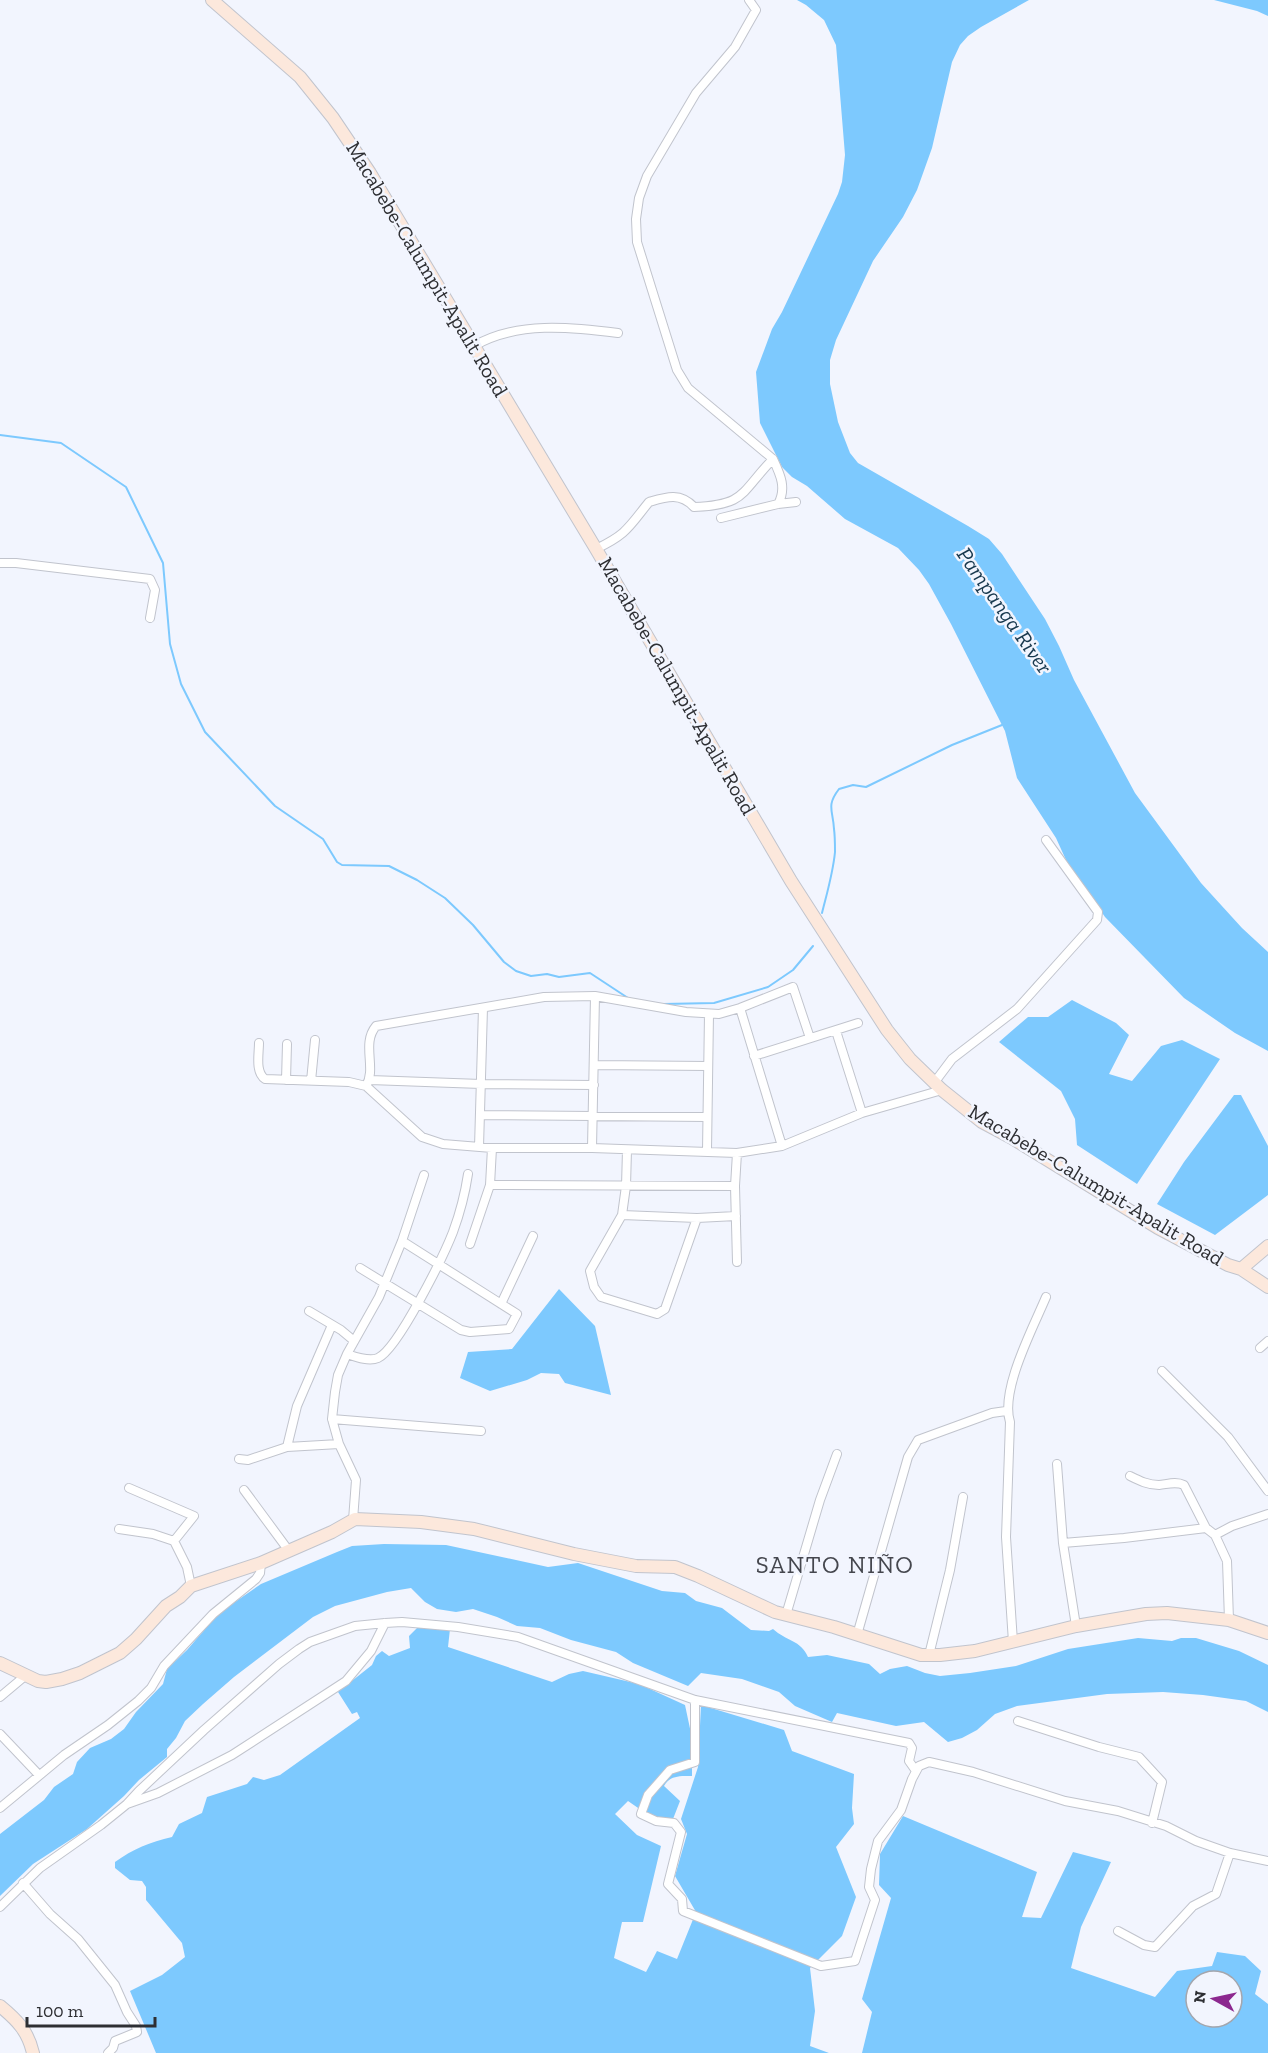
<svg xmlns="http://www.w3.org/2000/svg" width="1268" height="2053" font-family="'Zilla Slab',serif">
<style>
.water{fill:#7dc9fe;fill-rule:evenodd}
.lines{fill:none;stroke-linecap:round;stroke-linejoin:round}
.stream{stroke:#7dc9fe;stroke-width:2}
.street-casing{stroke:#c1c4cd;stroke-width:10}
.secondary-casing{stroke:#c1c4cd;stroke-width:14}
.street{stroke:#fff;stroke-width:8}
.secondary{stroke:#fce8dc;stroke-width:12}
.labels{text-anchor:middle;stroke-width:5;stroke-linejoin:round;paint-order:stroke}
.street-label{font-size:21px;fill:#2e2f33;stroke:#f2f5fe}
.water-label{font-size:22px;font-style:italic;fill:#17384e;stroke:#f2f5fe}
.quarter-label{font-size:24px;letter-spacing:1.5px;fill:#45474e;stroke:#f2f5fe}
</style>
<rect width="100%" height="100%" fill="#f2f5fe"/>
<!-- water -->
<path class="water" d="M 797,0 L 1029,0 L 981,27 L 968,36 L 960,45 L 952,62 L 932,148 L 917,190 L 903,217 L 873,261 L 836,340 L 830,360 L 830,384 L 838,422 L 850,453 L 858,463 L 968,526 L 989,539 L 1002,554 L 1045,619 L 1059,646 L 1074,680 L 1135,793 L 1201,883 L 1242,928 L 1268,952 L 1268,1051 L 1235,1033 L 1184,998 L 1105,917 L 1066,860 L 1056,838 L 1017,778 L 1005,731 L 951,624 L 929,584 L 919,570 L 898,548 L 845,519 L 807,486 L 792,477 L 782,467 L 760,423 L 756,372 L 772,329 L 782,312 L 838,194 L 842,182 L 845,155 L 836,45 L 824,20 L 806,5 Z
M 1214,0 L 1268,0 L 1268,16 L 1257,11 Z
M 1072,1000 L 1116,1023 L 1129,1035 L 1109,1074 L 1132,1081 L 1161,1046 L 1182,1040 L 1220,1059 L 1137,1184 L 1077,1145 L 1075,1119 L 1061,1091 L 999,1042 L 1028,1017 L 1048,1017 Z
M 1234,1095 L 1241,1095 L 1268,1146 L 1268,1195 L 1215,1235 L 1157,1204 L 1184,1162 Z
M 559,1289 L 595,1326 L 611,1395 L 565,1383 L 559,1374 L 541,1373 L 527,1380 L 490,1391 L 460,1378 L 468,1352 L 512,1349 Z
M 384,1544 L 446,1545 L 548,1567 L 578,1563 L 662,1591 L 685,1593 L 696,1601 L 722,1608 L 751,1630 L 769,1631 L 773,1629 C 786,1641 801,1640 808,1657 L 827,1655 L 869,1664 L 880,1674 L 890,1669 L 907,1666 L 925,1673 L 940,1676 L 970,1673 L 1016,1666 L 1068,1649 L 1138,1638 L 1172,1641 L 1181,1638 L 1196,1638 L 1239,1651 L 1268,1665 L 1268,1712 L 1246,1701 L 1203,1695 L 1163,1692 L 1107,1694 L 1017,1706 L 995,1714 L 977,1730 L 962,1738 L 948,1742 L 924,1722 L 896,1726 L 837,1713 L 832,1722 L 795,1706 L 779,1692 L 742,1679 L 701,1673 L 688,1686 L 633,1663 L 616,1652 L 571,1640 L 540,1628 L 517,1626 L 497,1617 L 473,1609 L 456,1612 L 437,1609 L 425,1602 L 411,1588 L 387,1592 L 335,1606 L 313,1617 L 234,1677 L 203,1704 L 185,1721 L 176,1738 L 167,1749 L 167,1757 L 139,1780 L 124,1796 L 87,1829 L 33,1864 L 0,1896 L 0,1834 L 44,1800 L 54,1787 L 73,1774 L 77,1762 L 90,1748 L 111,1739 L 124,1729 L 136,1712 L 163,1684 L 167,1669 L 187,1650 L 219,1613 L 261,1584 L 337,1552 L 352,1546 Z
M 419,1626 L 450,1629 L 448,1647 L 552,1682 L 569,1674 L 583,1671 L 639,1684 L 685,1705 L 692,1738 L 692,1776 C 681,1776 670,1775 664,1786 L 680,1801 L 673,1819 L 654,1819 L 628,1801 L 615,1814 L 637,1835 L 661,1846 L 643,1922 L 622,1922 L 614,1958 L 646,1972 L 657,1951 L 677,1959 L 696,1912 L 675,1876 L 687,1834 L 681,1819 L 698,1767 L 701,1705 L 784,1730 L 792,1751 L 854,1774 L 852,1808 L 854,1824 L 836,1847 L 856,1897 L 842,1936 L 810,1968 L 815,2011 L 810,2046 L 829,2053 L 156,2053 L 130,1991 L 162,1975 L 185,1957 L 182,1943 L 146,1900 L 146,1887 L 142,1881 L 130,1880 L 115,1868 L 115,1862 C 133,1849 150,1842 172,1837 L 179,1824 L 202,1813 L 207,1797 L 247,1784 L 253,1777 L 264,1780 L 280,1775 L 360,1718 L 357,1712 L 352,1714 L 338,1692 L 372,1665 L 376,1656 L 382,1651 L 389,1656 L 410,1648 L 409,1636 Z
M 903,1816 L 1037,1872 L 1022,1917 L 1041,1918 L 1073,1852 L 1111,1862 L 1081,1927 L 1071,1968 L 1155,1997 L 1177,1971 L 1212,1966 L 1217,1952 L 1245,1956 L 1261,1971 L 1255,1994 L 1268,2004 L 1268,2053 L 862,2053 L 872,2012 L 862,1999 L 891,1898 L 879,1885 L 880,1854 ZM 1196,1981 L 1232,1981 L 1232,2017 L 1196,2017 Z"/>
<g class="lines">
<!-- stream -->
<path class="stream" d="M 0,435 L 61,443 L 126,487 L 163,563 L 170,644 L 181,684 L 205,732 L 275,806 L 323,839 L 337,862 L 342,865 L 389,866 L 417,880 L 445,898 L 473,925 L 504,962 L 516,971 L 531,976 L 547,974 L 559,977 L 590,973 L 628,998
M 822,913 C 827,893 833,873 835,852 C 835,845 835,836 834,829 C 833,810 826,806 839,789 L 853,785 L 866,787 L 952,745 L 1002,725
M 663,1004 L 714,1003 L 768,987 L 793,970 L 813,946"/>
<defs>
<path id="street" d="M 474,346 C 517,321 571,327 618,333
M 773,459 C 780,474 787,488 778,504
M 721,518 L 778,504 L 796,502
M 596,549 C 627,534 628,528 649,502 C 666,497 680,492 694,507 C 746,505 740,493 773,459 L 688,388 L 677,370 L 637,242 L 636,219 L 639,198 L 647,176 L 696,93 L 735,47 L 756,10 L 749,0
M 0,563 L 16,563 L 150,579 L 155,590 L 150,618
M 740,1008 L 782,1146
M 836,1031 L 862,1113
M 259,1043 C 259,1054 255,1072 265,1079 L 349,1082 L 366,1086 L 422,1137 L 443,1144 L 492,1148 L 592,1148 L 737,1153 L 782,1146 L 862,1113 L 942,1090
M 754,1056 L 858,1023
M 594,1065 L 708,1066
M 286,1080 L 287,1044
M 370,1080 L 481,1084 L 594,1085
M 311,1081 L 315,1040
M 934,1083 L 952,1059 L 1017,1009 L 1097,920 L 1098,912 L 1046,840
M 366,1086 C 377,1068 361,1044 376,1026 L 544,997 L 595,996 L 686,1012 L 719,1014 L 740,1008 L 793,987 L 810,1038
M 481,1115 L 707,1117
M 479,1147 L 483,1008
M 592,1148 L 595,996
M 627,1150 L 626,1186 L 622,1215 L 590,1271 L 594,1287 L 601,1297 L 657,1314 L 665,1309 L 697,1218
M 707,1151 L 709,1014
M 490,1185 L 735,1186
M 622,1215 L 697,1218 L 736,1216
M 470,1244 L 490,1185 L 492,1148
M 737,1262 L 735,1186 L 737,1153
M 360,1268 L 461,1330 L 470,1332 L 509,1329 L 517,1314 L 402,1241
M 501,1304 L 533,1236
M 309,1311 L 341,1330 L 353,1340
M 1260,1348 L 1268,1341
M 347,1354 C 356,1357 369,1362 378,1358 C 398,1349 444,1255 453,1232 C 460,1213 465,1194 468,1174
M 1162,1371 L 1228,1437 L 1268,1491
M 332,1419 L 481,1431
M 287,1447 L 339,1444
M 239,1459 L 248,1460 L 287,1447 L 297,1406 L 332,1325
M 1057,1464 L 1063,1543 L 1076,1626
M 1130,1476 C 1140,1481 1148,1485 1159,1485 C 1168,1484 1176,1481 1184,1485 L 1206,1528 L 1215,1535 L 1227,1561 L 1229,1620
M 129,1488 L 194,1516 L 174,1541
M 244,1490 L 289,1551
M 353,1520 L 356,1480 L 339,1444 L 332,1419 L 335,1392 L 338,1375 L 347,1354 L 379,1297 L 402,1241 L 424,1175
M 119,1529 L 153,1534 L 174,1541 L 187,1567 L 191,1586
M 1215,1535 L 1232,1526 L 1268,1514
M 1063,1543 L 1124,1538 L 1206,1528
M 786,1615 L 820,1500 L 837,1454
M 857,1635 L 908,1457 L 918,1440 L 992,1413 L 1006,1411
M 1013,1642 L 1006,1537 L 1010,1422 C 1000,1390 1033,1328 1046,1297
M 929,1655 L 950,1570 L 963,1497
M 0,1697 L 25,1676
M 695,1700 L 695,1762 L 670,1770 L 648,1795 L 641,1814 L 656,1821 L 674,1823 L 681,1832 L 668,1884 L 682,1899 L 683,1911 L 821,1966 L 855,1961 L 875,1900 L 869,1887 L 871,1869 L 878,1841 L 901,1810 L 912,1779 L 919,1766 L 929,1762 L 973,1772 L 1065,1801 L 1118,1811 L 1166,1826 L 1196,1841 L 1230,1853 L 1268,1861
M 1018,1721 L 1099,1747 L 1139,1757 L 1162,1782 L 1152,1823
M 0,1734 L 39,1775
M 127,1804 L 139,1791 L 204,1730 L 279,1664 L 299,1649 L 310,1642 L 355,1626 L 385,1623 L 402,1622 L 458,1627 L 518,1637 L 695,1700 L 909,1743 L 912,1748 L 909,1761 L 916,1771
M 0,1808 L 64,1755 L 108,1725 L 138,1701 L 151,1688 L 164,1666 L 213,1614 L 256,1579 L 260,1573 L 261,1563
M 23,1883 L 50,1914 L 78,1939 L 115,1985 L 127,2012 L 136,2026 L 137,2032 L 115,2041 L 113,2048 L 108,2053
M 0,1907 L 40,1868 L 101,1825 L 127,1804 L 158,1793 L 232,1755 L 346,1681 L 371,1651 L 385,1623
M 1118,1931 L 1144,1945 L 1155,1947 L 1193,1906 L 1216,1894 L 1230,1853"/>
<path id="secondary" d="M 212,0 L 300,77 L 333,118 L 370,173 L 596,549 L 791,881 L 887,1030 L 910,1059 L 942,1090 L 982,1122 L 1012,1138 L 1158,1228 L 1228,1265 L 1241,1269 L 1268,1287
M 1241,1269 L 1268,1246
M 0,1663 L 38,1681 L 46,1682 L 62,1679 L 80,1673 L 120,1653 L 136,1639 L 166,1606 L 180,1597 L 191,1586 L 261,1563 L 332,1532 L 355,1519 L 421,1522 L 474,1529 L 574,1554 L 636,1566 L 675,1567 L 698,1576 L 775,1612 L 834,1627 L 921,1655 L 940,1655 L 975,1651 L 1076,1626 L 1146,1614 L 1167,1613 L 1229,1620 L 1268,1633
M 0,2006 C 17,2020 28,2031 33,2053"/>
</defs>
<!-- street casing -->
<use href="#street" class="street-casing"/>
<!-- secondary casing -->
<use href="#secondary" class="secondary-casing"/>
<!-- street -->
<use href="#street" class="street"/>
<!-- secondary -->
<use href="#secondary" class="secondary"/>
</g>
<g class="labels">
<!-- street labels -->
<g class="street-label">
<text transform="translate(427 269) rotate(59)" y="7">Macabebe-Calumpit-Apalit Road</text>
<text transform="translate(677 686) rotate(60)" y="7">Macabebe-Calumpit-Apalit Road</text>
<text transform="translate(1096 1185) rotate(31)" y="7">Macabebe-Calumpit-Apalit Road</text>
</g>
<!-- water labels -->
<g class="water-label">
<text transform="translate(1005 610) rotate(55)" y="8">Pampanga River</text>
</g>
<!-- quarter labels -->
<g class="quarter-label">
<text x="835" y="1573">SANTO NIÑO</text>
</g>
</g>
<!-- north arrow -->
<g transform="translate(1214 1999) rotate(278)"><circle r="28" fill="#f2f5fe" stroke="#a4a6ad" stroke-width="1.5"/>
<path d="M0-4.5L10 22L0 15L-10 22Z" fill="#8c288f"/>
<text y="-9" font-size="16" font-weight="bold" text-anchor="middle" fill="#2e2f33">N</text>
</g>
<!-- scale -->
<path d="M27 2017v9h128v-9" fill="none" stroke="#2e2f33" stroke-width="3"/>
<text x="36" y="2017" font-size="18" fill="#2e2f33" stroke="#f2f5fe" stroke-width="4.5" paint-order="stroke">100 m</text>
</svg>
